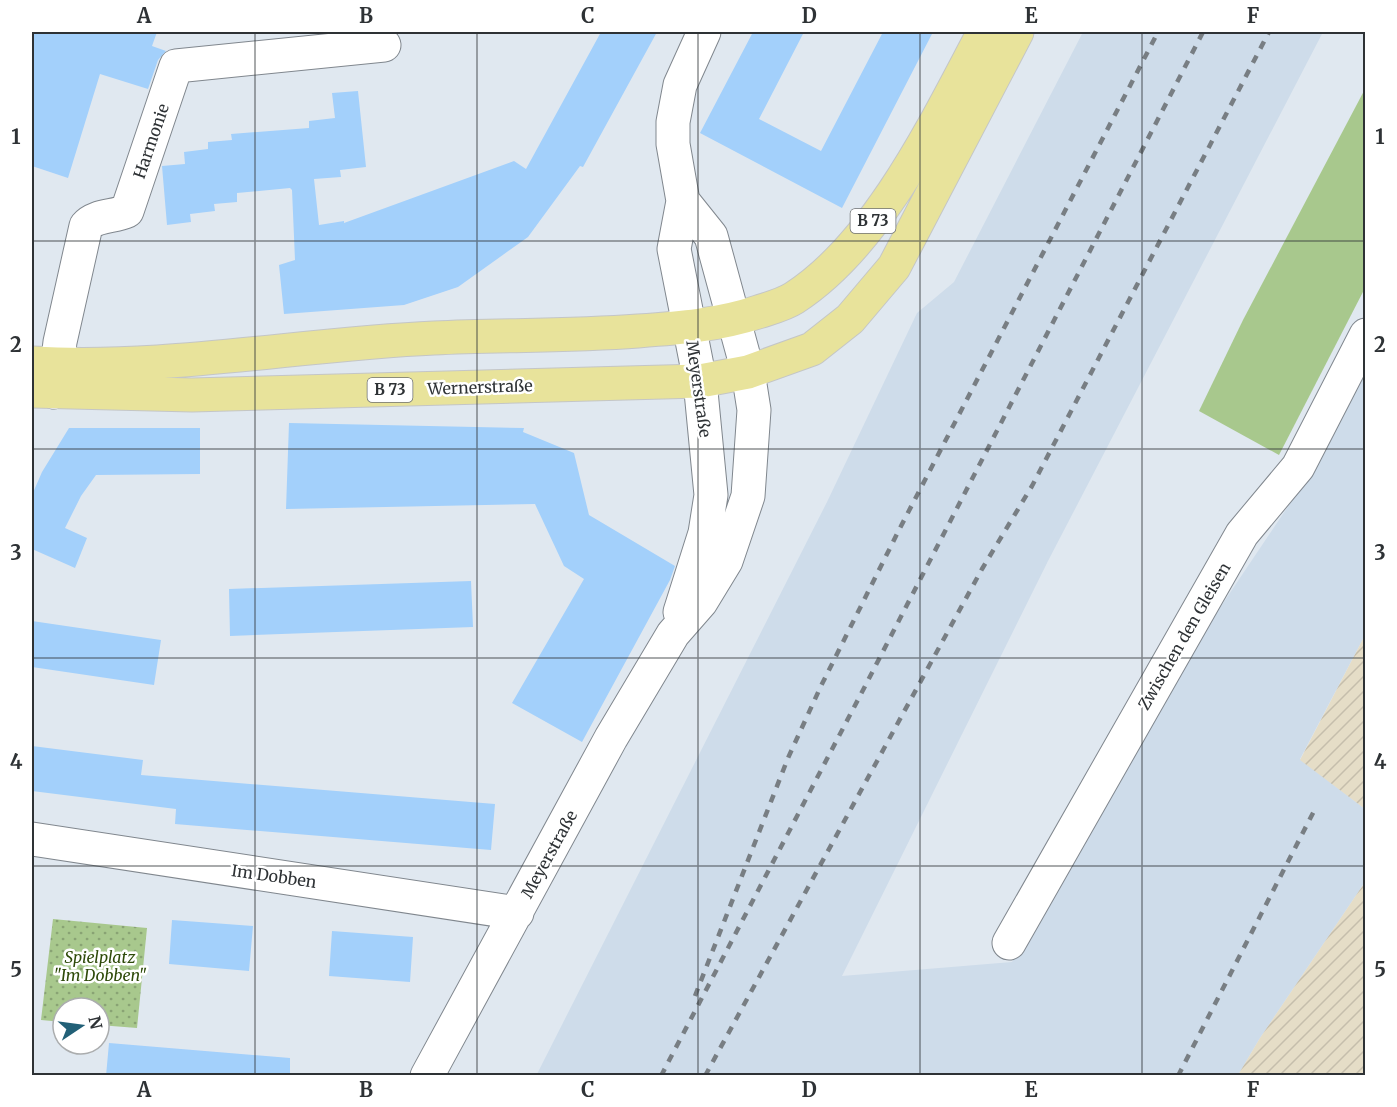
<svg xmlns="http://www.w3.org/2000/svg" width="1397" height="1107" font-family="Merriweather,serif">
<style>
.built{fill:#cedcea}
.industrial{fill:url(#industrial-furrows)}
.grass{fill:#a8c88d}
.park{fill:url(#park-dots)}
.building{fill:#a3d0fb}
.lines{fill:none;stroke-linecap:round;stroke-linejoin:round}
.minor-casing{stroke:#80878e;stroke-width:35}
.major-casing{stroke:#c4c6c6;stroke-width:35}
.minor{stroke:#fff;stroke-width:33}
.major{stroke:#e8e39b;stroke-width:33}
.rail{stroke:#787e83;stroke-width:4.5;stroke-dasharray:8 8;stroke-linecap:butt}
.grid{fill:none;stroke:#2e3235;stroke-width:1.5;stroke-opacity:0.55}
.labels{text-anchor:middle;stroke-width:5;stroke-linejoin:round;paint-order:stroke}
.shield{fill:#fff;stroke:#6d7072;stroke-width:1.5}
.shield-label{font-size:15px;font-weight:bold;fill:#2e3235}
.street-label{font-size:16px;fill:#2e3235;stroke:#fff}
.park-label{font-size:16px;font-style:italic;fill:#2e4a09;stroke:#fff}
.neatline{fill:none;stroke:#2e3235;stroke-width:2}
.grid-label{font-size:20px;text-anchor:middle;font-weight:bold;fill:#2e3235}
</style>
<defs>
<pattern id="industrial-furrows" width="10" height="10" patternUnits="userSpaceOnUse" patternTransform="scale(1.5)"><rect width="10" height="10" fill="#e5ddc7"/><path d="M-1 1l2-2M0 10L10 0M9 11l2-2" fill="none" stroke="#c5beac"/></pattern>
<pattern id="park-dots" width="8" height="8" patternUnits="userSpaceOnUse" patternTransform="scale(1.5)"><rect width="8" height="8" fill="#a8c88d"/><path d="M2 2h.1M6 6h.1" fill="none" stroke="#89a374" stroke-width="1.8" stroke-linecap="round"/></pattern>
</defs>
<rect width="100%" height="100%" fill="#e0e8f0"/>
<!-- built -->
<path class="built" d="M 1083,32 L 1323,32 L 1048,561 L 842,976 L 1012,962 L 1201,636 L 1326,450 L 1365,369 L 1365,635 L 1300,759 L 1365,809 L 1365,882 L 1260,1038 L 1238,1075 L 536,1076 L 827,502 L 917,313 L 954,282 Z"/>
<!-- industrial -->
<path class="industrial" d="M 1365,635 L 1365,809 L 1300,760 Z
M 1365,882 L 1365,1075 L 1238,1075 L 1260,1038 Z"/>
<!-- grass -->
<path class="grass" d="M 1365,89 L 1365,288 L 1279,455 L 1199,411 L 1243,320 Z"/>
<!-- park -->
<path class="park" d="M 53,919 L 147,928 L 137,1028 L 99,1025 L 99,1008 L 63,1008 L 63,1022 L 41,1020 Z"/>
<!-- building -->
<path class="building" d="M 32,32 L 157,32 L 152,46 L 166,51 L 158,60 L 148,89 L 100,74 L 68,178 L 32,166 Z
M 601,32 L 657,32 L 583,167 L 580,166 L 528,237 L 458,287 L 404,305 L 284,314 L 279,265 L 295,260 L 292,190 L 290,188 L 237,193 L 237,202 L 214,204 L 215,211 L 190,214 L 191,222 L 167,225 L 162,166 L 185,164 L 184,152 L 208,149 L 208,142 L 232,140 L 231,134 L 309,128 L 309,121 L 335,118 L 332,93 L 358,91 L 366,167 L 340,170 L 341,177 L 314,179 L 319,225 L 344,221 L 344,223 L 514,161 L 526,169 Z
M 753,32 L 804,32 L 759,119 L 821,151 L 883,32 L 933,32 L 842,208 L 700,133 Z
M 289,423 L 524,428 L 523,432 L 574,453 L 589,515 L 675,566 L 670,580 L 582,742 L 512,703 L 584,579 L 564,566 L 535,504 L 286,509 Z
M 69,428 L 200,428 L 200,474 L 96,475 L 81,496 L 65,528 L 87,538 L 75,568 L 32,549 L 32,495 L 42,472 Z
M 471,581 L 473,627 L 230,636 L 229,589 Z
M 32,621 L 161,640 L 154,685 L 32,667 Z
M 32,746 L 143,760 L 141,775 L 495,804 L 491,850 L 175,824 L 176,809 L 32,791 Z
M 172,920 L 253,926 L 249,971 L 169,964 Z
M 332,931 L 413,937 L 410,982 L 329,976 Z
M 109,1043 L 290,1058 L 290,1076 L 106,1076 Z"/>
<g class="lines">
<defs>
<path id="minor" d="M 54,392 L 60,342 L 86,226 C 95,215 114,217 127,211 L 176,66 L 384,45
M 680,612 L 705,533 L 711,495 L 700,381 L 674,249 L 683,201 L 673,144 L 673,122 L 680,85 L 704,32
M 32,839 L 517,913
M 1009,943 L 1242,534 L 1298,467 L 1366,335
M 427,1076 L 611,738 L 673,634 L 701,602 L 726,561 L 748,496 L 754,410 L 748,372 L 711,236 L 683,201"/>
<path id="major" d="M 32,363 C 166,371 300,344 434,338 C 502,335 570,336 638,331 C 679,328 719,325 758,312 C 770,308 783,305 794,298 C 879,243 937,120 984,32
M 32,391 L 192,395 L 700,381 L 748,372 L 812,349 L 850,319 L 894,267 L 1017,32"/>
</defs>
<!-- minor casing -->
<use href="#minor" class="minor-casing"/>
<!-- major casing -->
<use href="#major" class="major-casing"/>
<!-- minor -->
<use href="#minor" class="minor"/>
<!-- major -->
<use href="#major" class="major"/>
<!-- rail -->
<path class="rail" d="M 695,996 L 788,758 L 821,686 L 900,528 L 1158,32
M 661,1076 L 862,692 L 1203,32
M 705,1076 L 982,569 L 1032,486 L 1269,32
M 1178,1076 L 1314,811"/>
</g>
<!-- grid -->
<path class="grid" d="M 255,32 L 255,1076M 477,32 L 477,1076M 698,32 L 698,1076M 920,32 L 920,1076M 1142,32 L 1142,1076M 32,241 L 1366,241M 32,449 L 1366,449M 32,658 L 1366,658M 32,866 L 1366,866"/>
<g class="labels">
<!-- shield labels -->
<g class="shield">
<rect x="850.5" y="209" width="45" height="24" rx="4.5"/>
<rect x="367.5" y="378" width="45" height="24" rx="4.5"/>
</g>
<g class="shield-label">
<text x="873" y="226">B 73</text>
<text x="390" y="395">B 73</text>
</g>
<!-- street labels -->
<g class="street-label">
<text transform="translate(151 141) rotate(-71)" y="6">Harmonie</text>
<text transform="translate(480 387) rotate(-2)" y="6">Wernerstraße</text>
<text transform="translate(699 389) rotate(82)" y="6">Meyerstraße</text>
<text transform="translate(1184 636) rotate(-60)" y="6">Zwischen den Gleisen</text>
<text transform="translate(549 854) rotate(-61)" y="6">Meyerstraße</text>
<text transform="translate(274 876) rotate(8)" y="6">Im Dobben</text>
</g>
<!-- park labels -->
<g class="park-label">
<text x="100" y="963">Spielplatz<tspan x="100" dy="18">"Im Dobben"</tspan></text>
</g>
</g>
<!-- border -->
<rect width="1397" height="1107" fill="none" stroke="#ffffff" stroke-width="66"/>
<!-- north arrow -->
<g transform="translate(81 1026) rotate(77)"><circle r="28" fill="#ffffff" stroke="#abadae" stroke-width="1.5"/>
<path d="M0-4.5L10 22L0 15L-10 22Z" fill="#226077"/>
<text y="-9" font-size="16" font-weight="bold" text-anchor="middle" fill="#2e3235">N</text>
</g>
<rect x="33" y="33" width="1331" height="1041" class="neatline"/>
<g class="grid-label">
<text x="144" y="23">A</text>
<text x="366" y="23">B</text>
<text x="588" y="23">C</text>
<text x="809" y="23">D</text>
<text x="1031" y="23">E</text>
<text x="1253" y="23">F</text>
<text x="16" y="144">1</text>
<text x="1380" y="144">1</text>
<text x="16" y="352">2</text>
<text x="1380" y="352">2</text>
<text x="16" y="560">3</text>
<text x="1380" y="560">3</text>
<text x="16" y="769">4</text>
<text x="1380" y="769">4</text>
<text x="16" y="977">5</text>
<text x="1380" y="977">5</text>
<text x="144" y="1097">A</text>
<text x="366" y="1097">B</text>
<text x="588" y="1097">C</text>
<text x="809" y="1097">D</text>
<text x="1031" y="1097">E</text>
<text x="1253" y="1097">F</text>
</g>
</svg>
